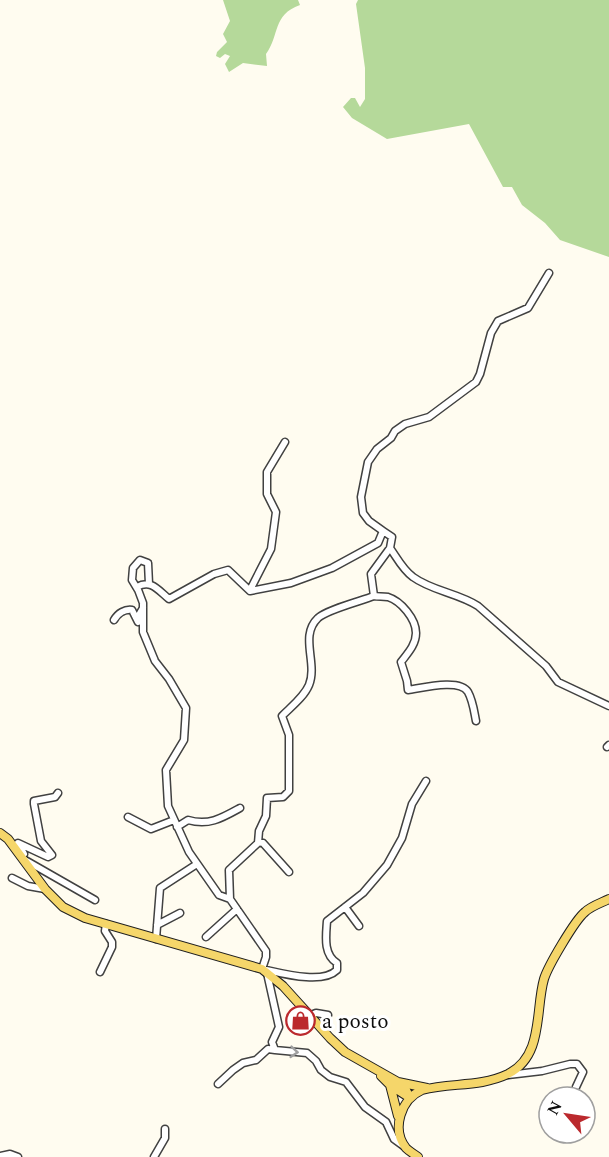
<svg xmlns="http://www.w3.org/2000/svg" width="609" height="1157" font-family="Spectral,serif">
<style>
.forest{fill:#b5d99a}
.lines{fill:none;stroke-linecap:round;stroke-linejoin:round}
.minor-casing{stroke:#414141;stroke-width:9}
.major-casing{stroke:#1f1f1f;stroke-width:10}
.minor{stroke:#fff;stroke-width:6}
.major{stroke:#f5d66a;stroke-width:8}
.oneway{stroke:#9f9f9f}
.labels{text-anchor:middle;stroke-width:6;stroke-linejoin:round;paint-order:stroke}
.poi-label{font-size:21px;fill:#0e0e0e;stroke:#fff;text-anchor:start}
</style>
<rect width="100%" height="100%" fill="#fffcf0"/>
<!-- forest -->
<path class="forest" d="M 223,0 L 298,0 L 300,5 C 272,15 280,35 266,54 L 267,66 L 243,63 L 229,72 L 225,64 L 230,56 L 225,54 L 220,58 L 216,56 L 217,52 L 227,42 L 223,34 L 230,21 Z
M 358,0 L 609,0 L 609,257 L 560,240 L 545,223 L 522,205 L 512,187 L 503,187 L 469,124 L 387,139 L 352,118 L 343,107 L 351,98 L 355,98 L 360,107 L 365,99 L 365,68 L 356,4 Z"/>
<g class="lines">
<defs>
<path id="minor" d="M 383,531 L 369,521 L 363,513 L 361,497 L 368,462 L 377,449 L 391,438 L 395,431 L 405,424 L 429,417 L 476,382 L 480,374 L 491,333 L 498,321 L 528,308 L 549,273
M 390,548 C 397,558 403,570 413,577 C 432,591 458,593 478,606 L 546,666 L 558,682 L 609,706
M 138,590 L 132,580 L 133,568 L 140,560 L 148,563 L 149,584
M 250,590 L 271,549 L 276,512 L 267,494 L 267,472 L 285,442
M 374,596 C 378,597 383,596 388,597 C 401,601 416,619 416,633 C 416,645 407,654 401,662 L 407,681 L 408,690 C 422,688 460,678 468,692 C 473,701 474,711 476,721
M 114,620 C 118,613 125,609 132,610 L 138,622 L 139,615 L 143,608
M 607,747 L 609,745
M 128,817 L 151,829 L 174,820
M 177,827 L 188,820 C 209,826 222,818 240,808
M 258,842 L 263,843 L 289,872
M 24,854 L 18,843 L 48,857 L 52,855 L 41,841 L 34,804 L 34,801 L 55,797 L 58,793
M 25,860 L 95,900
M 12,878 L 28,886 L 45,889
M 230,899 L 219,895 L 189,852 L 168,806 L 166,770 L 184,740 L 186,708 L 169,679 L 155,661 L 143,632 L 143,603 L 137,587 C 151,579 158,590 169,599 L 214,574 L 228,570 L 250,591 L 291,583 L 332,568 L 378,543 L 383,531 L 392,537 L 390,548 L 371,574 L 374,596 C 361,601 326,610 318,618 C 299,636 318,663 309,685 C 304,697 291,707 282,716 L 289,735 L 289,791 L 283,797 L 267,798 L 266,816 L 259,831 L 258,843 L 229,870 L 230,899 L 266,951 L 266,957 L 262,969 C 281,973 322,985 337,970 L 337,963 C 323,954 326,936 327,921 L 363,893 L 387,865 L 402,838 L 412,804 L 426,781
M 345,907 L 359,926
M 157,925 L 180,913
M 206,937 L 237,909
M 156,939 L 160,888 L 197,864
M 100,972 L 112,947 L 112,942 L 105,931 L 106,924
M 267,973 L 279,1027 L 272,1042 L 275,1050 L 307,1053 L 316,1061 L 321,1070 L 330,1077 L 346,1082 L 365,1107 L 386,1122 L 394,1139 L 405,1147
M 309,1016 L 316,1013 L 328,1015
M 508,1075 L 542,1071 L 570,1064 L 577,1064 L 583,1072 L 576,1087
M 218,1084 L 233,1070 L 243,1063 L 256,1060 L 268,1049 L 275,1050
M 0,1156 L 10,1154 L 18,1157
M 154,1157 L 165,1138 L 165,1129"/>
<path id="major" d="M 0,833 L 8,839 L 45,889 L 63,907 L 85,918 L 262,969 L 283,986 L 330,1038 L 345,1052 L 398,1082 L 427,1088
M 381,1076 L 390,1085 L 398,1116
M 390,1085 L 410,1098 L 407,1092 L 399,1083
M 418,1157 C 414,1154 409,1151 406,1148 C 391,1129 401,1099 422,1090 C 452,1082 478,1088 508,1074 C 544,1056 535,1010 544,979 C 548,966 575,920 585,912 C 591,906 601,903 609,899"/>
</defs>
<!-- minor casing -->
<use href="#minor" class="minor-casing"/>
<!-- major casing -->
<use href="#major" class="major-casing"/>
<!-- minor -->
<use href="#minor" class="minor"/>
<!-- major -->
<use href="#major" class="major"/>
</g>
<!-- one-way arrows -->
<defs><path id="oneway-chevron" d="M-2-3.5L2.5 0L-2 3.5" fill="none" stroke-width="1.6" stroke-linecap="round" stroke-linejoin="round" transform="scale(1.5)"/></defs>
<use class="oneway" href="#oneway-chevron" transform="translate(294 1052) rotate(5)"/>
<!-- icons -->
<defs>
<symbol id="shop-ring" viewBox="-11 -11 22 22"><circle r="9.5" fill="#fff" stroke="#bb292d" stroke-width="1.5"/><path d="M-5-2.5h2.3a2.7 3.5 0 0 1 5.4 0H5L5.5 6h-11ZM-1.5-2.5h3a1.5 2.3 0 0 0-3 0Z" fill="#bb292d"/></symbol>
</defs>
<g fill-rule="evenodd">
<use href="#shop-ring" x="284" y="1004" width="33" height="33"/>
</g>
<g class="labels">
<!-- poi labels -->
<g class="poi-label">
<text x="322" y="1028">a posto</text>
</g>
</g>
<!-- north arrow -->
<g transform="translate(567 1115) rotate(299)"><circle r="28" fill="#ffffff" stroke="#9f9f9f" stroke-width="1.5"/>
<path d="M0-4.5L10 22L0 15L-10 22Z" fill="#bb292d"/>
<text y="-9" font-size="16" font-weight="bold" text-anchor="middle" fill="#0e0e0e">N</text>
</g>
</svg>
